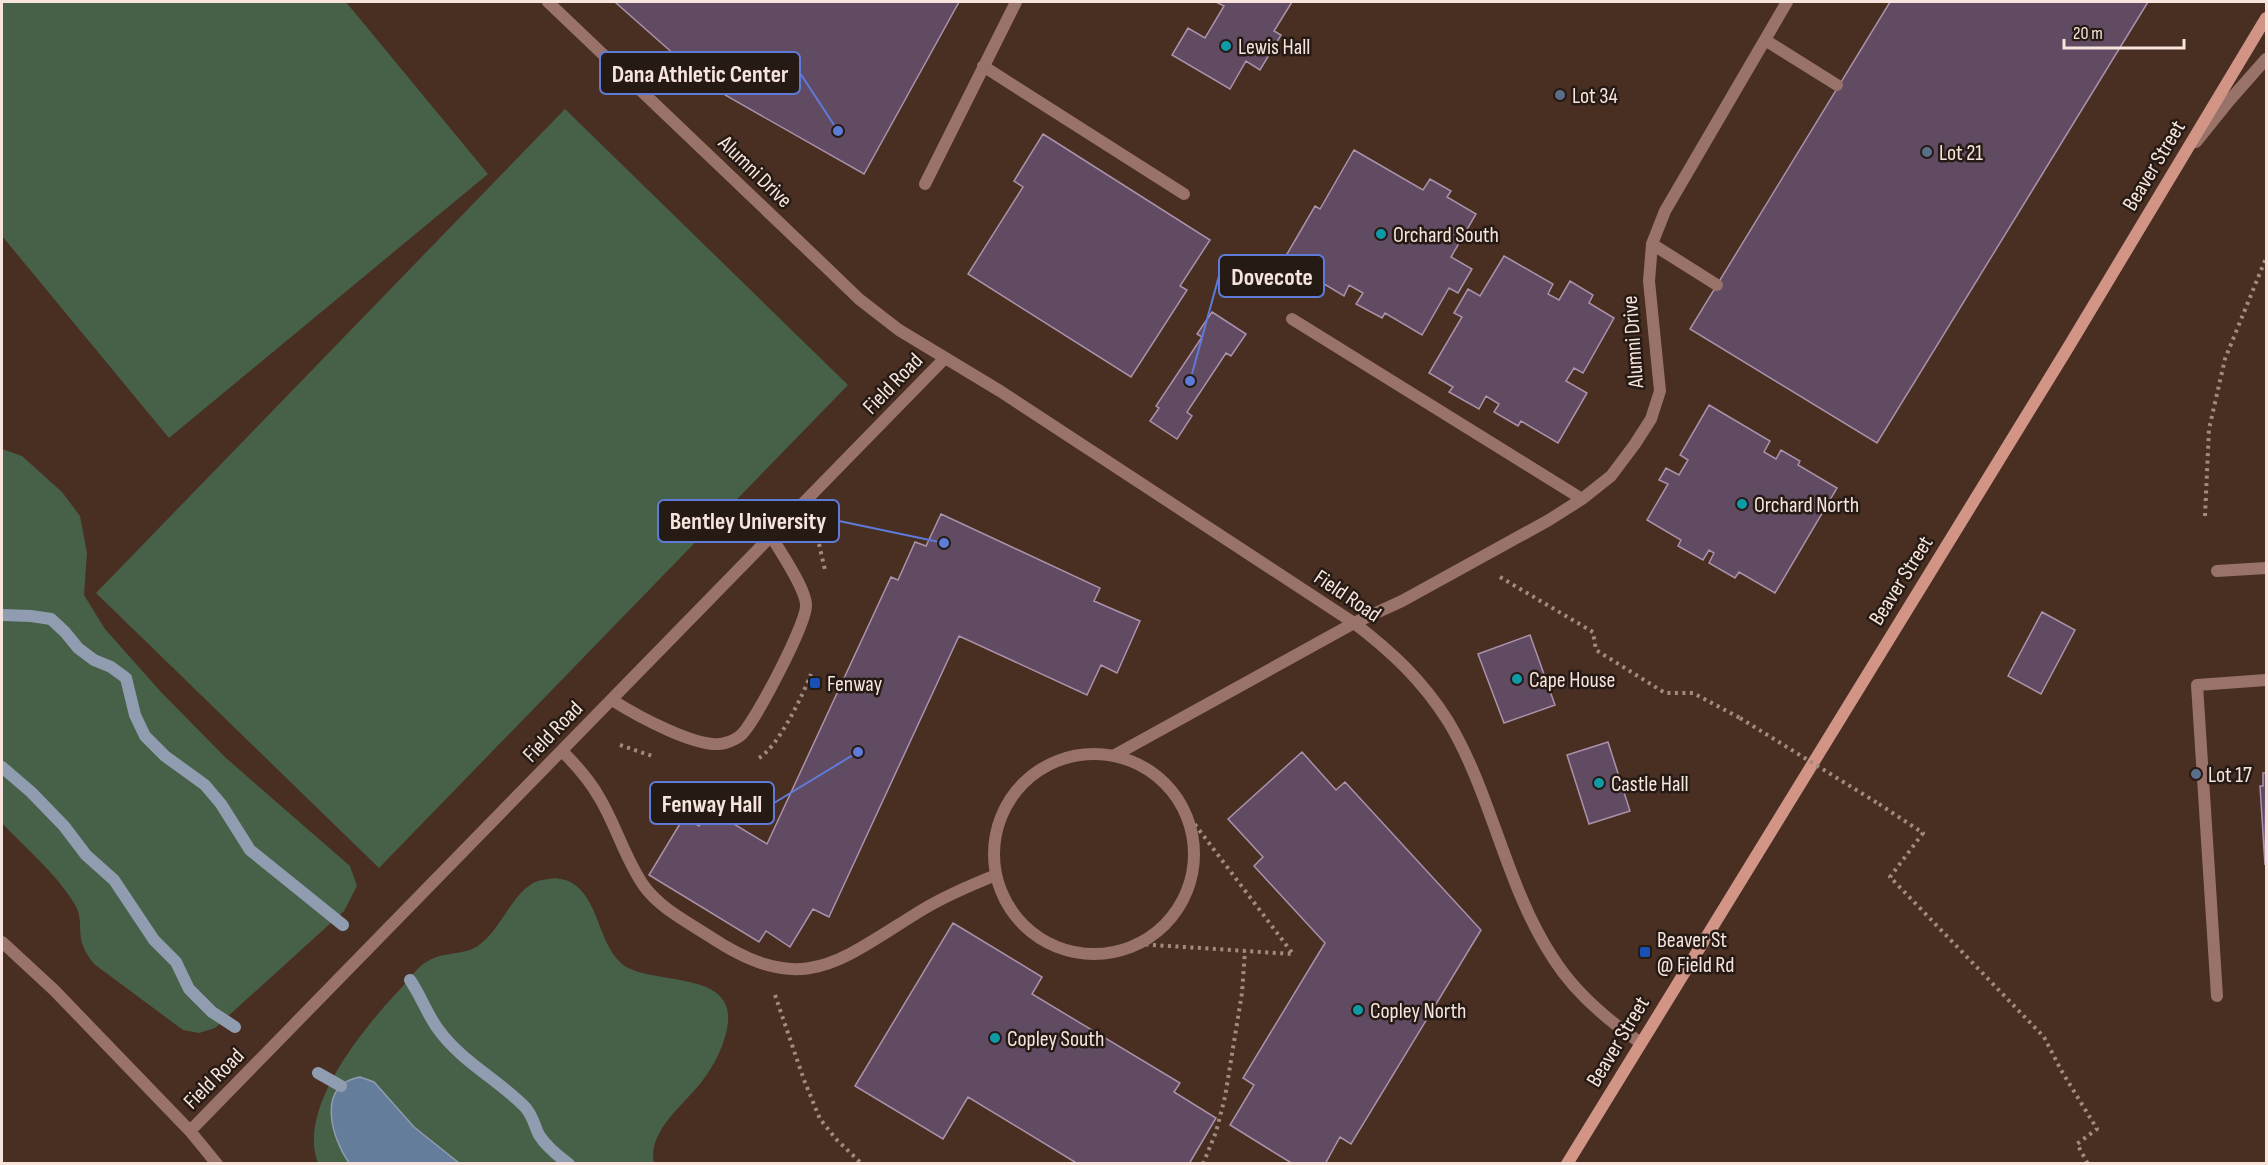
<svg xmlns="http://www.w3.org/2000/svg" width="2268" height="1165" font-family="'Sofia Sans Condensed',sans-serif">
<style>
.green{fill:#476048}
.water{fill:#647d9b;stroke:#909caf;stroke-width:1.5}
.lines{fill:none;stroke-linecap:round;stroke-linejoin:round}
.stream{stroke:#909caf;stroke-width:12}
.building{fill:#614b62;stroke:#ab92ab;stroke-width:1.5}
.path{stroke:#a18b81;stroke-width:4;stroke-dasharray:3 4.5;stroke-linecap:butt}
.service{stroke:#997269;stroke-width:12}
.tertiary{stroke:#997269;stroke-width:12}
.secondary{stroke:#d19485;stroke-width:12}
.path-bridge{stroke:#a18b81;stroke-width:4;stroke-dasharray:3 4.5;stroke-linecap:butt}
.culture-dot{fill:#0f9aa8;stroke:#261a14;stroke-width:2}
.service-dot{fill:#5c6f8a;stroke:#261a14;stroke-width:2}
.transit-dot{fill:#1a4fb4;stroke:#261a14;stroke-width:2}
.labels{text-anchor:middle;stroke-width:5;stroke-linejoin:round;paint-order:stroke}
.poi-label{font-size:22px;fill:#f7e5dd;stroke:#261a14;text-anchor:start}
.street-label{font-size:22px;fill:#f7e5dd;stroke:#261a14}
.leader{fill:none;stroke:#5e7bda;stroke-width:2}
.callout-dot{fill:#5e7bda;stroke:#261a14;stroke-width:2}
.callout{fill:#261a14;stroke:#5e7bda;stroke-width:2}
.callout-label{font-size:24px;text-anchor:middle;font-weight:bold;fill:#f7e5dd}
</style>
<rect width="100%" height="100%" fill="#492e22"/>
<!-- green -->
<path class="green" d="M 2,2 L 346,2 L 488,174 L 169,438 L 2,236 Z
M 565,109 L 848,385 L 379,868 L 96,593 Z
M 2,449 L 22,456 L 62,492 L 80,516 L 87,553 L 84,595 L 105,629 L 161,692 L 226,758 L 350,866 L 357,886 L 344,911 L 215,1028 L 199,1033 L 183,1030 L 94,964 C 88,956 83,949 81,939 C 79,926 82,915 74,903 C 55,872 26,849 2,823 Z
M 555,878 C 560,879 568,880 572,883 C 599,899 598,943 622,964 C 649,986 733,969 728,1022 C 726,1042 715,1064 703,1080 C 685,1104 647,1131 654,1163 L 459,1163 L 414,1127 L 374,1082 L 360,1077 L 331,1109 L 333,1129 L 349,1163 L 318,1163 C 296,1108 366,1025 403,986 C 410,978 418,966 428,961 C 444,951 464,956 479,945 C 502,928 509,898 533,883 C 539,880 548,879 555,878 Z"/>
<!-- water -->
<path class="water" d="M 360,1077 L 374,1082 L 414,1127 L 459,1163 L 349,1163 C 331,1137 316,1085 360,1077 Z"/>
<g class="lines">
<!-- stream -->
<path class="stream" d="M 2,615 L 31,616 L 51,619 L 65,632 L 78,648 L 94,660 L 111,667 L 126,678 L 135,715 L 145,736 L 165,756 L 205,785 L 221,804 L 250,850 L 343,925
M 2,767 L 31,792 L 64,826 L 86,855 L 114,880 L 154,940 L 176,962 L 189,989 L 212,1012 L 235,1027
M 410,980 C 421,996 427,1014 438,1029 C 461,1061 497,1079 524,1106 C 533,1115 534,1125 539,1135 C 546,1146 558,1156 569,1164
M 318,1073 L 341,1086"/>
</g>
<!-- building -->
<path class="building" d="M 615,2 L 959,2 L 864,174 L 711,87 Z
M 1216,2 L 1292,2 L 1274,31 L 1281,35 L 1260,70 L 1246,61 L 1230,89 L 1172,55 L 1188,28 L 1205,38 L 1224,6 Z
M 1890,2 L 2148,2 L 1877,443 L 1690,329 Z
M 1043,134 L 1210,240 L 1180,286 L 1187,290 L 1131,377 L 968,274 L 1023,187 L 1014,181 Z
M 1354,150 L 1423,190 L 1430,179 L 1451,191 L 1447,197 L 1476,214 L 1451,257 L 1472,269 L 1458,293 L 1449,288 L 1422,335 L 1385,313 L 1382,318 L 1356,304 L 1363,293 L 1349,285 L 1344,296 L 1319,281 L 1322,275 L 1287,254 L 1315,206 L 1320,209 Z
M 1504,256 L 1553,284 L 1548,294 L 1559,300 L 1570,281 L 1593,295 L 1589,303 L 1614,318 L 1583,373 L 1574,368 L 1566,381 L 1587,393 L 1558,443 L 1521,421 L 1518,426 L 1494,412 L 1499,404 L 1486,396 L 1479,409 L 1449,392 L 1453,387 L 1429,373 L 1462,317 L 1454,313 L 1468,289 L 1480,296 Z
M 1212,312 L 1246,334 L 1231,356 L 1226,353 L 1187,412 L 1192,416 L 1177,439 L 1150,421 L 1159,408 L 1156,406 L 1202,337 L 1197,334 Z
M 1709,405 L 1770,441 L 1764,452 L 1776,459 L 1781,450 L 1800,461 L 1798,465 L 1837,488 L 1775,593 L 1739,572 L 1735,578 L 1709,563 L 1714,553 L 1709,550 L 1703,560 L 1678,546 L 1681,540 L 1647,520 L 1668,484 L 1659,480 L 1666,468 L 1679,475 L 1688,460 L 1680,455 Z
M 941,514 L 1100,588 L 1094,601 L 1140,621 L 1117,673 L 1101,665 L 1087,695 L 959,636 L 829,917 L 813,909 L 790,947 L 766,931 L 759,942 L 649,875 L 684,817 L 699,826 L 709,809 L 767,844 L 891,577 L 898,580 L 915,542 L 926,546 Z
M 2042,612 L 2075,630 L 2041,694 L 2008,676 Z
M 1530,635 L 1555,705 L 1504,723 L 1478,654 Z
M 1608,742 L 1630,811 L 1589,824 L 1567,755 Z
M 1302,752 L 1336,790 L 1345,782 L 1481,930 L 1351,1144 L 1340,1137 L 1325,1164 L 1293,1164 L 1230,1125 L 1254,1085 L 1243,1078 L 1325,943 L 1254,866 L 1263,857 L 1228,819 Z
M 2263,773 L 2266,773 L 2265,865 L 2260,786 L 2263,786 Z
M 953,923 L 1042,977 L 1032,994 L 1180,1083 L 1174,1092 L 1216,1118 L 1189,1164 L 1078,1164 L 968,1097 L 943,1139 L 855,1086 Z"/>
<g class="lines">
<!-- path -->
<path class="path" d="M 2205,516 L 2209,429 L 2225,359 L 2266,258
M 819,544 L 825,570
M 1500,577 L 1593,632 L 1596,650 L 1665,693 L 1693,693 L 1740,718
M 620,745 L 655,757
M 759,758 C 778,747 803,695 811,674
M 1879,804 L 1923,833 L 1890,877 L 2044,1037 L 2061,1070 L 2097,1129 L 2077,1144 L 2088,1164
M 1138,944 L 1293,954 L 1187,814
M 775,995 L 804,1080 L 820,1119 L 836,1139 L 862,1164
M 1203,1164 L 1216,1132 L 1225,1097 L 1242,993 L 1245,951"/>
<!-- service -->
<path class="service" d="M 548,2 L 830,271 L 859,299 L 899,330 L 1000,391 L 1354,623 C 1392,652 1422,680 1448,721 C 1492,794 1506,887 1553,958 C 1575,993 1607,1020 1641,1043
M 1765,40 L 1837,85
M 983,66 L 1184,194
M 925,184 L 1016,2
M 1652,244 L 1717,285
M 1292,319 L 1582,499
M 2217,571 L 2266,568
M 612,700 C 634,714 700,751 725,743 C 730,742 738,738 741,735 C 755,722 807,623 806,605 C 806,589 780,551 771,536
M 562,751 C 576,765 589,779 599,797 C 616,825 625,859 644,886 C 660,908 686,921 709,936 C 804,999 837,962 922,910 C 945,896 971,885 996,875
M994 854a100 100 0 1 1 200 0a100 100 0 1 1-200 0Z
M 1115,755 L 1354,623 L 1402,601 L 1549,520 L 1582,499 L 1611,476 L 1635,444 L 1651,419 L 1660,391 L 1649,281 L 1652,244 L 1665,211 L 1787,2
M 2,942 L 54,990 L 190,1131 L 217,1164
M 2217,996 L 2197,685 L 2266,680
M 190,1131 L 945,358"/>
<!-- tertiary -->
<path class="tertiary" d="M 2196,142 L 2229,101 L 2266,59"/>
<!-- secondary -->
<path class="secondary" d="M 1567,1164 L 2066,351 L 2266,18"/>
<!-- path-bridge -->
<path class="path-bridge" d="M 1740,718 L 1879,804"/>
</g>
<!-- markers -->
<g class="culture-dot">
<circle cx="1226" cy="46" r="6"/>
<circle cx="1381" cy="234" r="6"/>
<circle cx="1742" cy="504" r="6"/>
<circle cx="1517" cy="679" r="6"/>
<circle cx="1599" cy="783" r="6"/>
<circle cx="1358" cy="1010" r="6"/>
<circle cx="995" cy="1038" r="6"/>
</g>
<g class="service-dot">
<circle cx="1560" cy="95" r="6"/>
<circle cx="1927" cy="152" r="6"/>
<circle cx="2196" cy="774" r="6"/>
</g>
<g class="transit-dot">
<rect x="809" y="677" width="12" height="12" rx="3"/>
<rect x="1639" y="946" width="12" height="12" rx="3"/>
</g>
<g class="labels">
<!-- poi labels -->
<g class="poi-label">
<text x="1238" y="54">Lewis Hall</text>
<text x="1572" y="103">Lot 34</text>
<text x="1939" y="160">Lot 21</text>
<text x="1393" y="242">Orchard South</text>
<text x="1754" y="512">Orchard North</text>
<text x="1529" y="687">Cape House</text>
<text x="827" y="691">Fenway</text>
<text x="2208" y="782">Lot 17</text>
<text x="1611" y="791">Castle Hall</text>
<text x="1657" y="947">Beaver St<tspan x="1657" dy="25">@ Field Rd</tspan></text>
<text x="1370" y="1018">Copley North</text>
<text x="1007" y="1046">Copley South</text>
</g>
<!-- street labels -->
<g class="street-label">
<text transform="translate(2153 165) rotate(-59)" y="8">Beaver Street</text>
<text transform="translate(756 171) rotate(44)" y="8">Alumni Drive</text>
<text transform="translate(1632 342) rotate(-94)" y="8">Alumni Drive</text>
<text transform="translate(892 383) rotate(-46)" y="8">Field Road</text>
<text transform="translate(1900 580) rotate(-58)" y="8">Beaver Street</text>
<text transform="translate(1348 595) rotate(34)" y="8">Field Road</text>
<text transform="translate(552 731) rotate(-46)" y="8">Field Road</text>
<text transform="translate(1617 1041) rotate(-59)" y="8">Beaver Street</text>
<text transform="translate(213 1078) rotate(-45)" y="8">Field Road</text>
</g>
</g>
<!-- callouts -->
<path class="leader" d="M838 131L800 73M1190 381L1219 276M944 543L839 521M858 752L774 803"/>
<g class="callout-dot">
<circle cx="838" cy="131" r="6"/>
<circle cx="1190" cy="381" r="6"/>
<circle cx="944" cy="543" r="6"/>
<circle cx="858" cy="752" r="6"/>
</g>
<g class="callout">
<rect x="600" y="52" width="200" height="42" rx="6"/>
<rect x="1219" y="255" width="105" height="42" rx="6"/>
<rect x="658" y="500" width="181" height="42" rx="6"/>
<rect x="650" y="782" width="124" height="42" rx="6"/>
</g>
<g class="callout-label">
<text x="700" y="82">Dana Athletic Center</text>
<text x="1272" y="285">Dovecote</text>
<text x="748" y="529">Bentley University</text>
<text x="712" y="812">Fenway Hall</text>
</g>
<!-- border -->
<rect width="2268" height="1165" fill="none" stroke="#f7e5dd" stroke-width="6"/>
<!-- scale -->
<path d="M2064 39v9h120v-9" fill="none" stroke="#f7e5dd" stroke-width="3"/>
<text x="2073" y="39" font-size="18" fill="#f7e5dd" stroke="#261a14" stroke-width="4.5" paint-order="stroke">20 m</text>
</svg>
